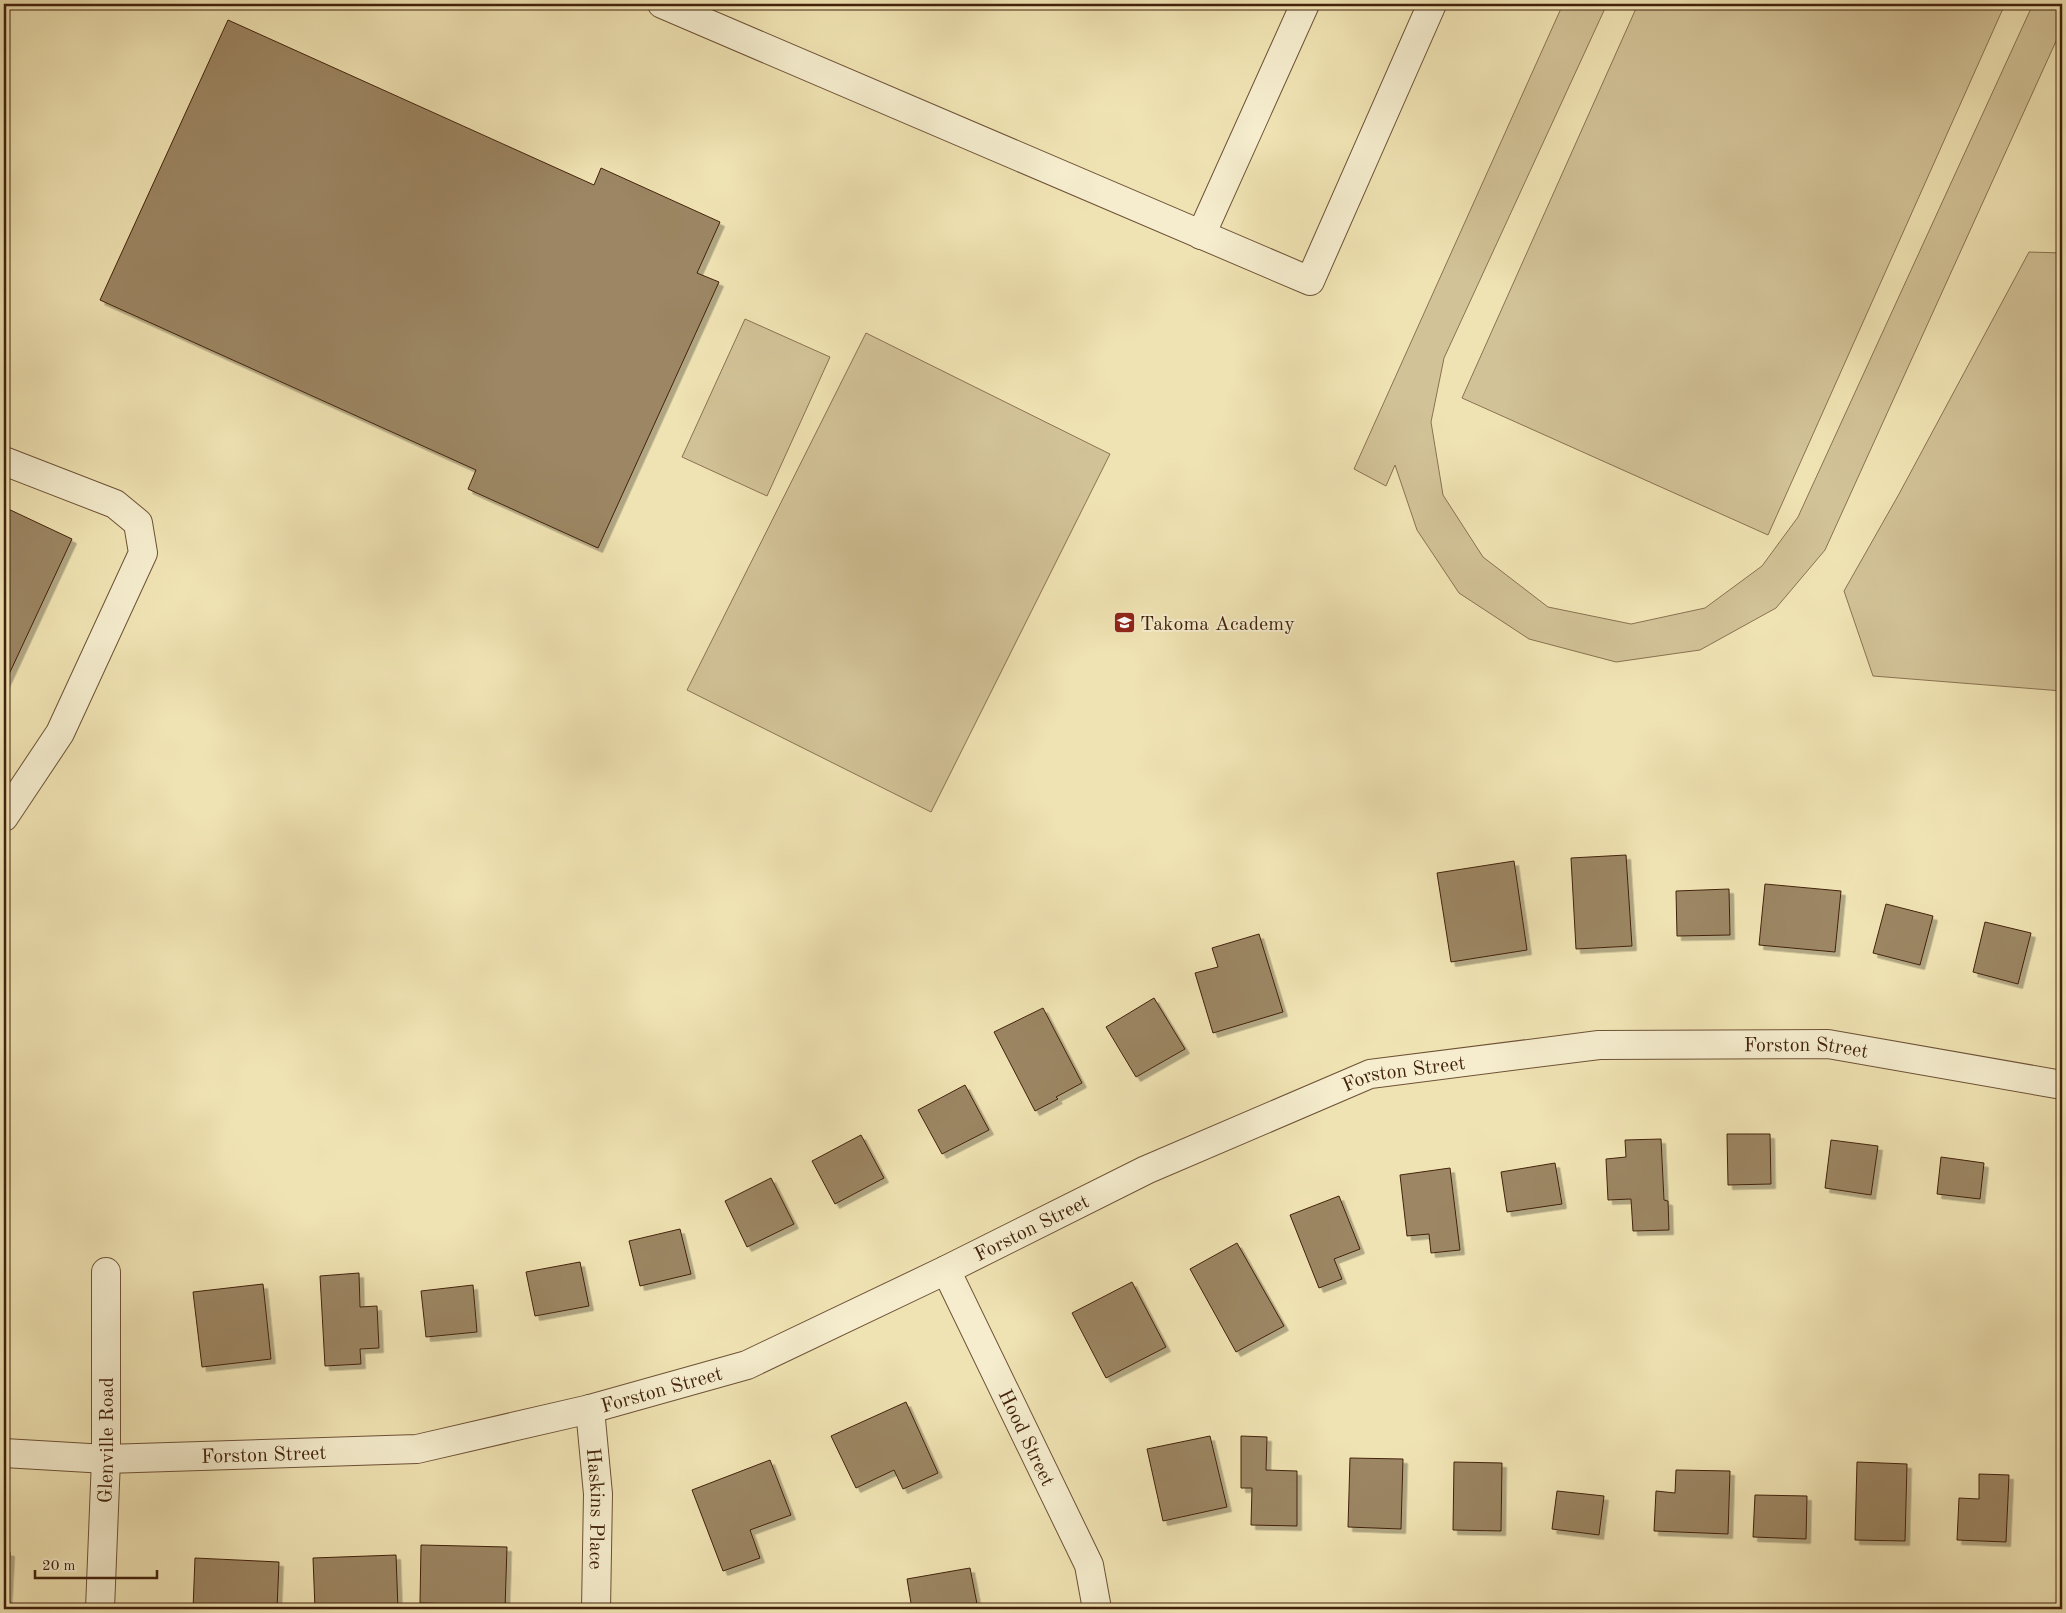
<svg xmlns="http://www.w3.org/2000/svg" width="2066" height="1613" font-family="'Old Standard TT',serif">
<style>
.green{fill:#d2c297;stroke:#8a7252}
.building{fill:#9c8663;stroke:#42220c;filter:url(#shadow)}
.lines{fill:none;stroke-linecap:round;stroke-linejoin:round}
.minor-casing{stroke:#6e5236;stroke-width:30}
.minor{stroke:#f5edce;stroke-width:28}
.labels{text-anchor:middle;stroke-width:4;stroke-linejoin:round;paint-order:stroke}
.poi-label{font-size:20px;fill:#42220c;stroke:#f5edce;text-anchor:start}
.street-label{font-size:20px;fill:#42220c;stroke:#f5edce}
</style>
<defs>
<filter id="shadow"><feDropShadow dx="4.5" dy="4.5" stdDeviation="0" flood-color="#0004"/></filter>
</defs>
<rect width="100%" height="100%" fill="#f0e3b3"/>
<filter id="stains"><feTurbulence type="fractalNoise" baseFrequency=".004" numOctaves="4"/><feColorMatrix values="0 0 0 0 .2 0 0 0 0 .09 0 0 0 0 .02 0 0 0 .5 -.17"/></filter>
<radialGradient id="worn" r=".72"><stop offset=".6" stop-color="#630" stop-opacity="0"/><stop offset="1" stop-color="#630" stop-opacity=".3"/></radialGradient>
<!-- green -->
<path class="green" d="M 1563,4 L 1607,4 L 1444,358 L 1431,422 L 1443,495 L 1483,557 L 1548,607 L 1631,624 L 1705,608 L 1762,566 L 1798,517 L 2033,4 L 2062,4 L 2062,28 L 1825,550 L 1776,608 L 1700,650 L 1616,662 L 1529,639 L 1459,593 L 1417,530 L 1395,465 L 1386,486 L 1354,469 Z
M 1638,4 L 2005,4 L 1768,535 L 1462,398 Z
M 2029,252 L 2062,253 L 2062,691 L 1873,676 L 1844,591 L 1899,494 Z
M 745,319 L 830,357 L 767,496 L 682,457 Z
M 866,333 L 1110,454 L 931,812 L 687,690 Z"/>
<!-- building -->
<path class="building" d="M 228,20 L 594,185 L 601,168 L 720,222 L 697,273 L 719,282 L 598,548 L 468,489 L 476,470 L 100,300 Z
M 4,507 L 72,539 L 4,685 Z
M 1626,855 L 1632,946 L 1576,949 L 1571,858 Z
M 1514,861 L 1527,950 L 1451,962 L 1437,873 Z
M 1765,884 L 1841,891 L 1835,952 L 1759,945 Z
M 1729,889 L 1730,935 L 1677,936 L 1676,891 Z
M 1886,904 L 1933,916 L 1920,965 L 1873,953 Z
M 1985,922 L 2031,933 L 2018,984 L 1973,972 Z
M 1259,934 L 1283,1012 L 1213,1033 L 1195,973 L 1218,967 L 1212,948 Z
M 1154,998 L 1185,1049 L 1136,1077 L 1106,1027 Z
M 1043,1008 L 1082,1083 L 1056,1097 L 1058,1099 L 1035,1111 L 994,1032 Z
M 965,1085 L 989,1130 L 942,1154 L 918,1110 Z
M 1727,1134 L 1770,1134 L 1771,1184 L 1728,1185 Z
M 861,1135 L 884,1178 L 835,1204 L 812,1161 Z
M 1661,1139 L 1664,1200 L 1668,1201 L 1669,1230 L 1633,1231 L 1631,1199 L 1608,1200 L 1606,1159 L 1626,1157 L 1625,1140 Z
M 1831,1140 L 1878,1146 L 1871,1195 L 1825,1188 Z
M 1941,1157 L 1984,1163 L 1980,1199 L 1937,1194 Z
M 1555,1163 L 1562,1204 L 1507,1212 L 1501,1172 Z
M 1450,1168 L 1460,1250 L 1431,1253 L 1429,1234 L 1407,1236 L 1400,1175 Z
M 771,1178 L 794,1224 L 747,1247 L 725,1201 Z
M 1339,1196 L 1360,1249 L 1334,1259 L 1342,1279 L 1319,1288 L 1290,1215 Z
M 680,1229 L 691,1274 L 640,1286 L 629,1241 Z
M 1237,1243 L 1284,1326 L 1236,1352 L 1190,1269 Z
M 580,1262 L 589,1306 L 535,1316 L 526,1272 Z
M 359,1273 L 360,1307 L 377,1306 L 379,1348 L 360,1349 L 361,1364 L 325,1366 L 320,1276 Z
M 1132,1282 L 1166,1347 L 1106,1378 L 1072,1313 Z
M 263,1284 L 271,1359 L 202,1367 L 193,1292 Z
M 473,1285 L 477,1332 L 426,1337 L 421,1291 Z
M 906,1402 L 938,1473 L 903,1489 L 894,1470 L 856,1488 L 831,1436 Z
M 1210,1436 L 1227,1507 L 1163,1521 L 1147,1449 Z
M 1241,1436 L 1267,1437 L 1266,1470 L 1297,1471 L 1297,1526 L 1251,1525 L 1252,1488 L 1241,1488 Z
M 1350,1458 L 1403,1459 L 1401,1529 L 1348,1527 Z
M 770,1460 L 791,1515 L 750,1530 L 760,1558 L 723,1571 L 692,1490 Z
M 1454,1462 L 1502,1463 L 1501,1531 L 1453,1530 Z
M 1857,1462 L 1907,1464 L 1905,1541 L 1855,1540 Z
M 1676,1470 L 1730,1471 L 1728,1534 L 1654,1531 L 1656,1491 L 1675,1493 Z
M 1979,1474 L 2009,1475 L 2006,1542 L 1957,1540 L 1959,1498 L 1979,1499 Z
M 1557,1491 L 1604,1496 L 1599,1535 L 1552,1529 Z
M 1755,1495 L 1807,1496 L 1806,1539 L 1753,1537 Z
M 421,1545 L 507,1547 L 505,1609 L 461,1609 L 461,1604 L 420,1603 Z
M 4,1551 L 10,1552 L 7,1609 L 4,1609 Z
M 396,1555 L 398,1609 L 315,1609 L 313,1558 Z
M 195,1558 L 279,1562 L 277,1609 L 193,1609 Z
M 970,1568 L 978,1609 L 912,1609 L 907,1579 Z"/>
<g class="lines">
<defs>
<g id="minor">
<path d="M 662,4 L 1310,281 L 1432,4"/>
<path d="M 1201,235 L 1305,4"/>
<path d="M 4,461 L 115,504 L 138,523 L 143,553 L 60,733 L 4,817"/>
<path id="s1" d="M 946,1270 L 1089,1565 L 1097,1609"/>
<path id="s2" d="M 590,1409 L 598,1494 L 596,1609"/>
<path id="s3" d="M 4,1453 L 106,1459 L 417,1449 L 590,1409 L 747,1365 L 946,1270 L 1146,1170 L 1370,1074 L 1599,1045 L 1828,1044 L 2062,1085"/>
<path id="s4" d="M 100,1609 L 106,1459 L 106,1272"/>
</g>
</defs>
<!-- minor casing -->
<use href="#minor" class="minor-casing"/>
<!-- minor -->
<use href="#minor" class="minor"/>
</g>
<!-- icons -->
<defs>
<symbol id="school-square" viewBox="-11 -11 22 22"><rect x="-9" y="-9" width="18" height="18" rx="4" fill="#8f2418" stroke="#f5edce"/><path d="M0-5L7-2L0 1L-7-2ZM-4 1L0 2.5L4 1V4Q0 6-4 4Z" fill="#fff"/></symbol>
</defs>
<g fill-rule="evenodd">
<use href="#school-square" x="1112" y="610" width="25" height="25"/>
</g>
<g class="labels">
<!-- poi labels -->
<g class="poi-label">
<text x="1140" y="630">Takoma Academy</text>
</g>
<!-- street labels -->
<g class="street-label">
<text dy="7" stroke="none"><textPath href="#s3" startOffset="1880">Forston Street</textPath></text>
<text dy="7" stroke="none"><textPath href="#s3" startOffset="1475">Forston Street</textPath></text>
<text dy="7" stroke="none"><textPath href="#s3" startOffset="1070">Forston Street</textPath></text>
<text dy="7" stroke="none"><textPath href="#s3" startOffset="665">Forston Street</textPath></text>
<text dy="7" stroke="none"><textPath href="#s1" startOffset="186">Hood Street</textPath></text>
<text dy="7" stroke="none"><textPath href="#s4" startOffset="169">Glenville Road</textPath></text>
<text dy="7" stroke="none"><textPath href="#s3" startOffset="260">Forston Street</textPath></text>
<text dy="7" stroke="none"><textPath href="#s2" startOffset="100">Haskins Place</textPath></text>
</g>
</g>
<!-- margin -->
<rect width="2066" height="1613" fill="none" stroke="#f0e3b3" stroke-width="20"/>
<rect x="5" y="5" width="2056" height="1603" fill="none" stroke="#42220c" stroke-width="2.5"/>
<rect x="10" y="10" width="2046" height="1593" fill="none" stroke="#42220c"/>
<!-- scale -->
<path d="M35 1570v8h122v-8" fill="none" stroke="#42220c" stroke-width="2.5"/>
<text x="42" y="1570" font-size="15" fill="#42220c" stroke="#f5edce" stroke-width="4" paint-order="stroke">20 m</text>
<rect width="100%" height="100%" filter="url(#stains)"/>
<rect width="100%" height="100%" fill="url(#worn)"/>
</svg>
